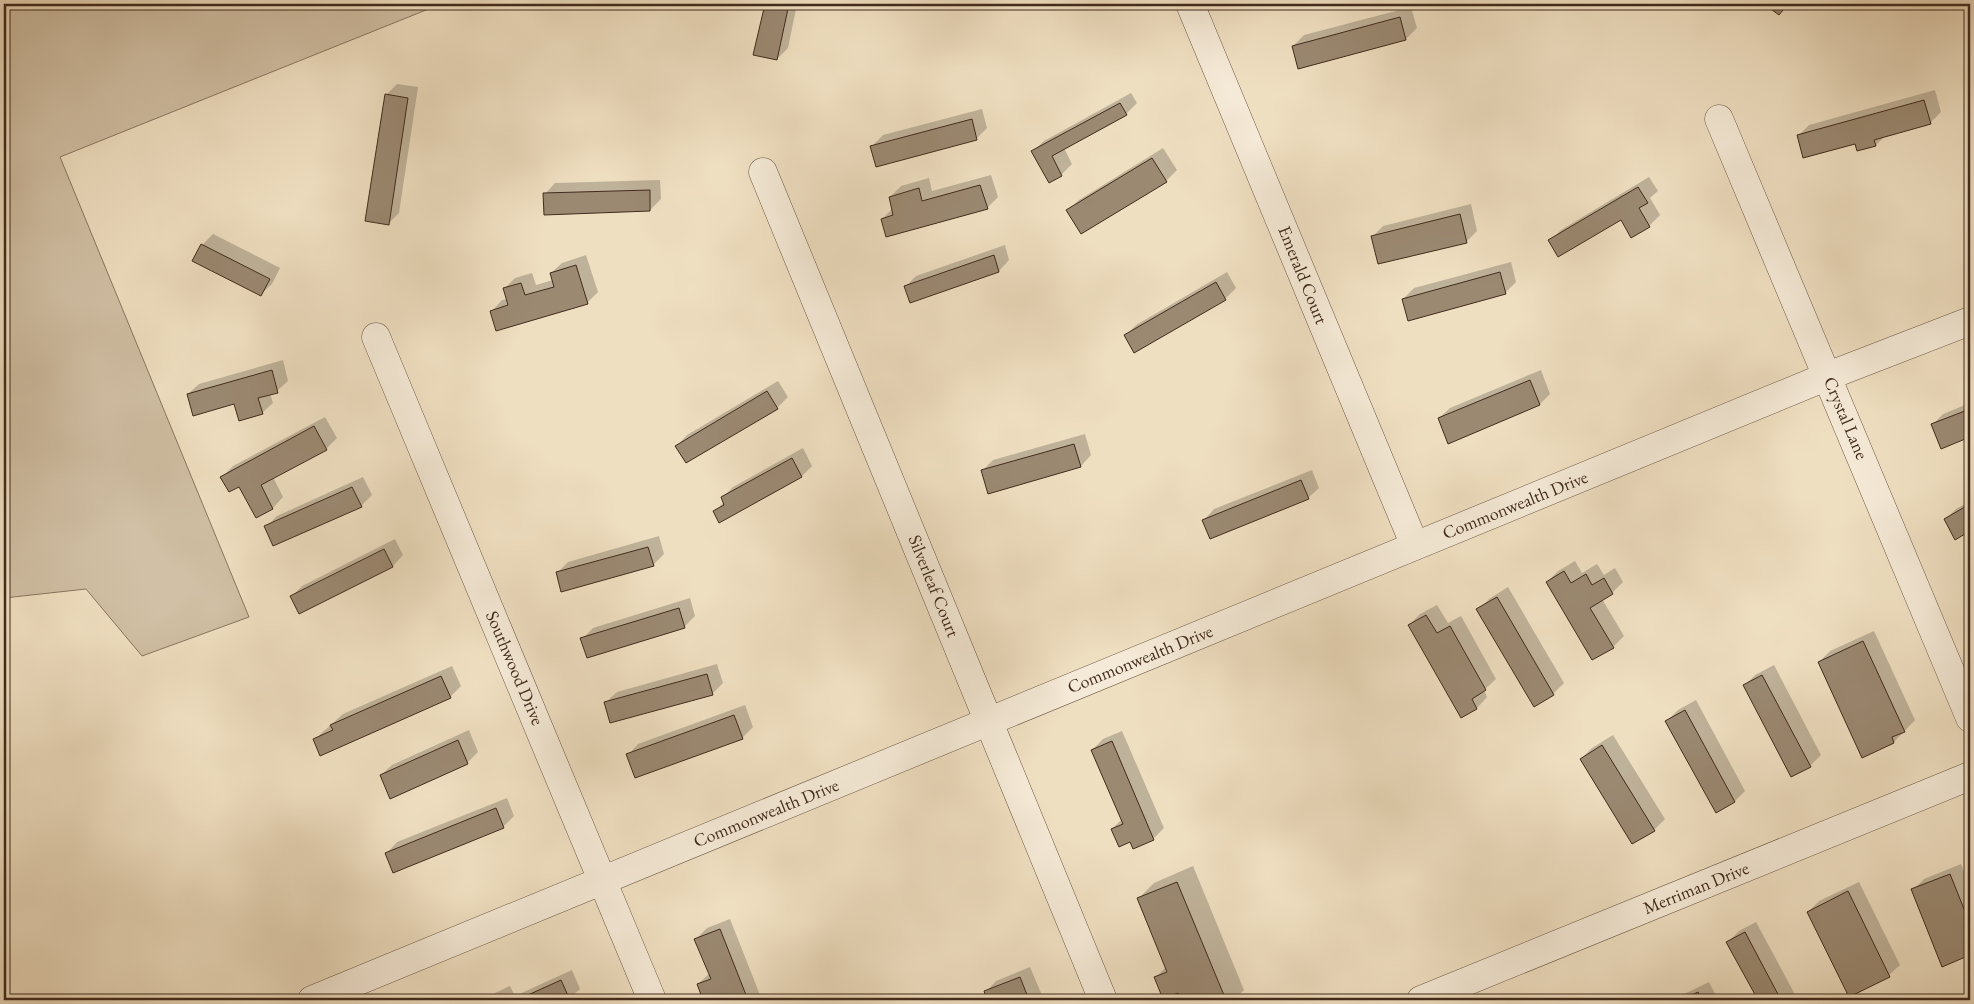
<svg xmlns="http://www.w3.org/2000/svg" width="1974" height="1004" font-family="'EB Garamond',serif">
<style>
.green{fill:#d1c0a5;stroke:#897660}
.shadow{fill:#0003}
.building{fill:#9b8972;stroke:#412b1c}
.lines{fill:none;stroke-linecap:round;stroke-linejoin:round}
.minor-casing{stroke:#6c5845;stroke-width:29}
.minor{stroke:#f5ead7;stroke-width:28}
.labels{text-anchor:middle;stroke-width:4;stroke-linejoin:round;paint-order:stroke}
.street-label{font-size:18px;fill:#412b1c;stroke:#f5ead7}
</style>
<rect width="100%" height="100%" fill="#efdfc1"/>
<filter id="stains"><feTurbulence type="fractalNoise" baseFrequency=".004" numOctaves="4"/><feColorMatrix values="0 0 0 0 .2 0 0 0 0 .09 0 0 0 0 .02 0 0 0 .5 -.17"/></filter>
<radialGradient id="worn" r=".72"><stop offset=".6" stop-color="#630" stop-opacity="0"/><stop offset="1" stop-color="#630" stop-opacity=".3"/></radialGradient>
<!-- green -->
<path class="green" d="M 4,4 L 441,4 L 60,157 L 249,617 L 142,656 L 86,589 L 4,598 Z"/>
<!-- shadow -->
<path class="shadow" d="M 766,4 L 797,4 L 788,48 L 777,59 L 755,54 Z
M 1411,7 L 1417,28 L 1406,39 L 1293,46 L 1304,35 Z
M 397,84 L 418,87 L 399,213 L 388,224 L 386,95 Z
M 1935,90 L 1941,112 L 1930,123 L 1885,136 L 1876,145 L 1858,150 L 1856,143 L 1798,136 L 1809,125 Z
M 1131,93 L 1137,103 L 1126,114 L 1064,148 L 1072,164 L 1061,175 L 1033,151 L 1044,141 Z
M 982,109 L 987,128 L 976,139 L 872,146 L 883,135 Z
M 1163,148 L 1177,170 L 1166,181 L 1068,210 L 1079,200 Z
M 991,175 L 998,197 L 987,208 L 882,219 L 893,208 L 890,197 L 901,186 L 929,178 L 932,191 Z
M 1649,177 L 1658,191 L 1650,198 L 1660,215 L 1649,226 L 1621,218 L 1550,241 L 1561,230 Z
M 660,180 L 661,199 L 650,210 L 545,194 L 555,183 Z
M 1471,204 L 1477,231 L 1467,241 L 1373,236 L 1383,226 Z
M 213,234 L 280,268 L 272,284 L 261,294 L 202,245 Z
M 1005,245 L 1009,260 L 999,271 L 906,286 L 916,276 Z
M 586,255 L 598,292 L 587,303 L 492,311 L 502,300 L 508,299 L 504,289 L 515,278 L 532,273 L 536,285 L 553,280 L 551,273 L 562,263 Z
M 1511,262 L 1516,282 L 1505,293 L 1403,299 L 1414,288 Z
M 1227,272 L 1236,288 L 1225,299 L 1134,351 L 1125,336 L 1136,325 Z
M 283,360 L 288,381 L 277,391 L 270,393 L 273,403 L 262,413 L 235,403 L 188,394 L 199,384 Z
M 1541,370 L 1550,394 L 1540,404 L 1439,418 L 1450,408 Z
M 778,381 L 788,397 L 777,408 L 677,446 L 687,435 Z
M 1970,403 L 1970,436 L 1941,447 L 1932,425 L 1943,414 Z
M 325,417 L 337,438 L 326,449 L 273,477 L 283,497 L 273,508 L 257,516 L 240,485 L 222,477 L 233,466 Z
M 1085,434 L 1091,455 L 1081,466 L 982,471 L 993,460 Z
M 803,448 L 812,466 L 802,476 L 715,511 L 724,502 L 722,498 L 733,487 Z
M 1312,470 L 1319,488 L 1308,498 L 1204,520 L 1214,509 Z
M 363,477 L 372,495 L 361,506 L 266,527 L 277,516 Z
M 1970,501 L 1970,530 L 1956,538 L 1945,520 L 1956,509 Z
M 659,536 L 664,554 L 653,565 L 557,573 L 568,562 Z
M 395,539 L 403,555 L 393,566 L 299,612 L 291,597 L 302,586 Z
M 1575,561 L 1582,573 L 1597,564 L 1604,575 L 1615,568 L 1623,582 L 1612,593 L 1602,599 L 1624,636 L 1613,647 L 1547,582 L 1558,571 Z
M 1508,587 L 1564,683 L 1553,694 L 1478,610 L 1489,599 Z
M 690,598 L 695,616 L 684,627 L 582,639 L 593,628 Z
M 1437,605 L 1448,623 L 1461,616 L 1496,679 L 1484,690 L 1487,697 L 1477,708 L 1461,716 L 1409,625 L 1420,614 Z
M 1874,631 L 1915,720 L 1894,742 L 1863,756 L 1819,662 L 1830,651 Z
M 717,664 L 723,683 L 712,694 L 606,702 L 617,692 Z
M 1774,665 L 1821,755 L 1810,766 L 1744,686 L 1755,675 Z
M 452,666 L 461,686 L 450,697 L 315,739 L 343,714 Z
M 1696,700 L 1745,791 L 1735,801 L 1667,721 L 1678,710 Z
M 745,705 L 753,727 L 742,738 L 628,755 L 638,744 Z
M 469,730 L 478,752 L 467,763 L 381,775 L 392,765 Z
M 1122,731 L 1164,828 L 1153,839 L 1131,841 L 1112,829 L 1122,819 L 1092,750 L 1103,739 Z
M 1613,735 L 1665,819 L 1654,830 L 1581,759 L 1592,748 Z
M 507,798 L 514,816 L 503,827 L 387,853 L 397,842 Z
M 1961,864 L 1970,887 L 1970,954 L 1943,965 L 1913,890 L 1924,879 Z
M 1193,866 L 1244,990 L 1234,1000 L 1182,1000 L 1179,991 L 1156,977 L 1166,967 L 1138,899 L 1154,883 Z
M 1859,882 L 1900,965 L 1889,975 L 1808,912 L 1819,901 Z
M 730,919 L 762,1000 L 771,996 L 773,1000 L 705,1000 L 698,984 L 710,973 L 696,939 L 707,928 Z
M 1756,922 L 1798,1000 L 1759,1000 L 1728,942 L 1739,931 Z
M 1030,967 L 1044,1000 L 978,1000 L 996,981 Z
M 572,970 L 580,989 L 568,1000 L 488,1000 L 495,993 L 510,986 L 515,996 Z
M 1709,982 L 1718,1000 L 1674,1000 L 1676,998 Z"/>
<!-- building -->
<path class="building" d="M 765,4 L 789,4 L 777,60 L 753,55 Z
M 1764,4 L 1788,4 L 1779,15 Z
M 1400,17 L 1406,40 L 1298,69 L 1292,46 Z
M 385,94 L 408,98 L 389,225 L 365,221 Z
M 1924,100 L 1931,124 L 1874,140 L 1876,146 L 1857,151 L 1855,144 L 1803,158 L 1797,135 Z
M 1120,103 L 1127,115 L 1052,156 L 1062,176 L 1049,183 L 1031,151 Z
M 972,119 L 977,140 L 876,167 L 870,146 Z
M 1152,158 L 1167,182 L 1081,234 L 1066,210 Z
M 980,185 L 988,209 L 886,237 L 881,219 L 893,215 L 889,197 L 919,188 L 922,201 Z
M 1638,187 L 1648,203 L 1639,208 L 1650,227 L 1631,238 L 1621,220 L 1558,257 L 1548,240 Z
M 650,190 L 650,211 L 544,215 L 543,193 Z
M 1460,214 L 1467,243 L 1378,264 L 1371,236 Z
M 201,244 L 270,279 L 261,296 L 192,261 Z
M 994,255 L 999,272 L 910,303 L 904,286 Z
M 576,265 L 588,304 L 496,331 L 490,311 L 508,305 L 503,288 L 521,283 L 525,295 L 554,287 L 550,273 Z
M 1500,272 L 1506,294 L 1408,321 L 1402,299 Z
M 1216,282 L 1226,300 L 1134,353 L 1124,335 Z
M 272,370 L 278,393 L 258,398 L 263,414 L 239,421 L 234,404 L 193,416 L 187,394 Z
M 1530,380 L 1540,405 L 1448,444 L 1438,418 Z
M 767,391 L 778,409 L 686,463 L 675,446 Z
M 1970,409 L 1970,437 L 1941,449 L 1931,424 Z
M 314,426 L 327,450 L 261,485 L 273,509 L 256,518 L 239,487 L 229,492 L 220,477 Z
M 1074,444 L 1081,467 L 988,494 L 981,470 Z
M 792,458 L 802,477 L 719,523 L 713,511 L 724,505 L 721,497 Z
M 1301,480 L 1309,499 L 1210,539 L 1202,520 Z
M 352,487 L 362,507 L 273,546 L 264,526 Z
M 1970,504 L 1970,531 L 1955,540 L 1944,519 Z
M 648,547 L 654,566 L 561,592 L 556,572 Z
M 384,549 L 393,567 L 299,614 L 290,596 Z
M 1564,571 L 1571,583 L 1586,574 L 1592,585 L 1604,578 L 1613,594 L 1590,608 L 1614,648 L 1592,660 L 1546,582 Z
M 1497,597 L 1554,695 L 1534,707 L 1476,609 Z
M 679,608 L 685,628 L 587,658 L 580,638 Z
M 1426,615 L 1437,633 L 1450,626 L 1486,690 L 1472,699 L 1477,709 L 1461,718 L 1408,625 Z
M 1863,641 L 1905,732 L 1892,737 L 1894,743 L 1862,758 L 1818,662 Z
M 707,674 L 713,695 L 610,723 L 604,702 Z
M 1762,675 L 1811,767 L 1791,777 L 1743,685 Z
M 441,676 L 451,698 L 320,756 L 313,739 L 333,730 L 330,725 Z
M 1685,710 L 1735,802 L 1716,813 L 1665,721 Z
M 734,715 L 743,739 L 635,778 L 626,754 Z
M 458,740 L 468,764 L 390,799 L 380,775 Z
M 1112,741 L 1154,840 L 1133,849 L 1130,842 L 1119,847 L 1111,829 L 1123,824 L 1091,750 Z
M 1602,745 L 1655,831 L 1632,844 L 1580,759 Z
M 496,808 L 504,828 L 393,873 L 385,853 Z
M 1950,874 L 1970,924 L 1970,955 L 1942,967 L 1911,889 Z
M 1177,882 L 1226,1000 L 1181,1000 L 1178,993 L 1163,999 L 1154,977 L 1167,972 L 1137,898 Z
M 1848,891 L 1890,977 L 1849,997 L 1807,912 Z
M 720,929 L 748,1000 L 703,1000 L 697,984 L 711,979 L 694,939 Z
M 1745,932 L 1781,1000 L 1758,1000 L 1726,942 Z
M 1020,977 L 1029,1000 L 978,1000 L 986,997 L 984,991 Z
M 561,980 L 570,1000 L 517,1000 Z
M 1698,992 L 1702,1000 L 1681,1000 Z"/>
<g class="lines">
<defs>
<path id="minor" d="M 1190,4 L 1415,546
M 1719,119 L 1970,718
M 763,172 L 1103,1000
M 376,337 L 652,1000
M 312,1000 L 1828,376 L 1970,321
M 1421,1000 L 1970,776"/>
</defs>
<!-- minor casing -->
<use href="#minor" class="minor-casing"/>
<!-- minor -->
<use href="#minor" class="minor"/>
</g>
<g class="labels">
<!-- street labels -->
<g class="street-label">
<text transform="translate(1303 275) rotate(68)" y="6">Emerald Court</text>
<text transform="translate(1846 418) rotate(67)" y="6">Crystal Lane</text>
<text transform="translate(1515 505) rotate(-22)" y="6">Commonwealth Drive</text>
<text transform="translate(934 586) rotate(68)" y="6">Silverleaf Court</text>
<text transform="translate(1140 659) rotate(-22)" y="6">Commonwealth Drive</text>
<text transform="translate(515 668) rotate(67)" y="6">Southwood Drive</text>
<text transform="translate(766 813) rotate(-22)" y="6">Commonwealth Drive</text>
<text transform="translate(1696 888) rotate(-22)" y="6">Merriman Drive</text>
</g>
</g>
<!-- margin -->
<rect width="1974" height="1004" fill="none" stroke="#efdfc1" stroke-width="20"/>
<rect x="5" y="5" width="1964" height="994" fill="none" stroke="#412b1c" stroke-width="2.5"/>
<rect x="10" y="10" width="1954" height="984" fill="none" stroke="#412b1c"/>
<rect width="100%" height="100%" filter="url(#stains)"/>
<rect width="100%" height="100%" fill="url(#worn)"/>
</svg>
